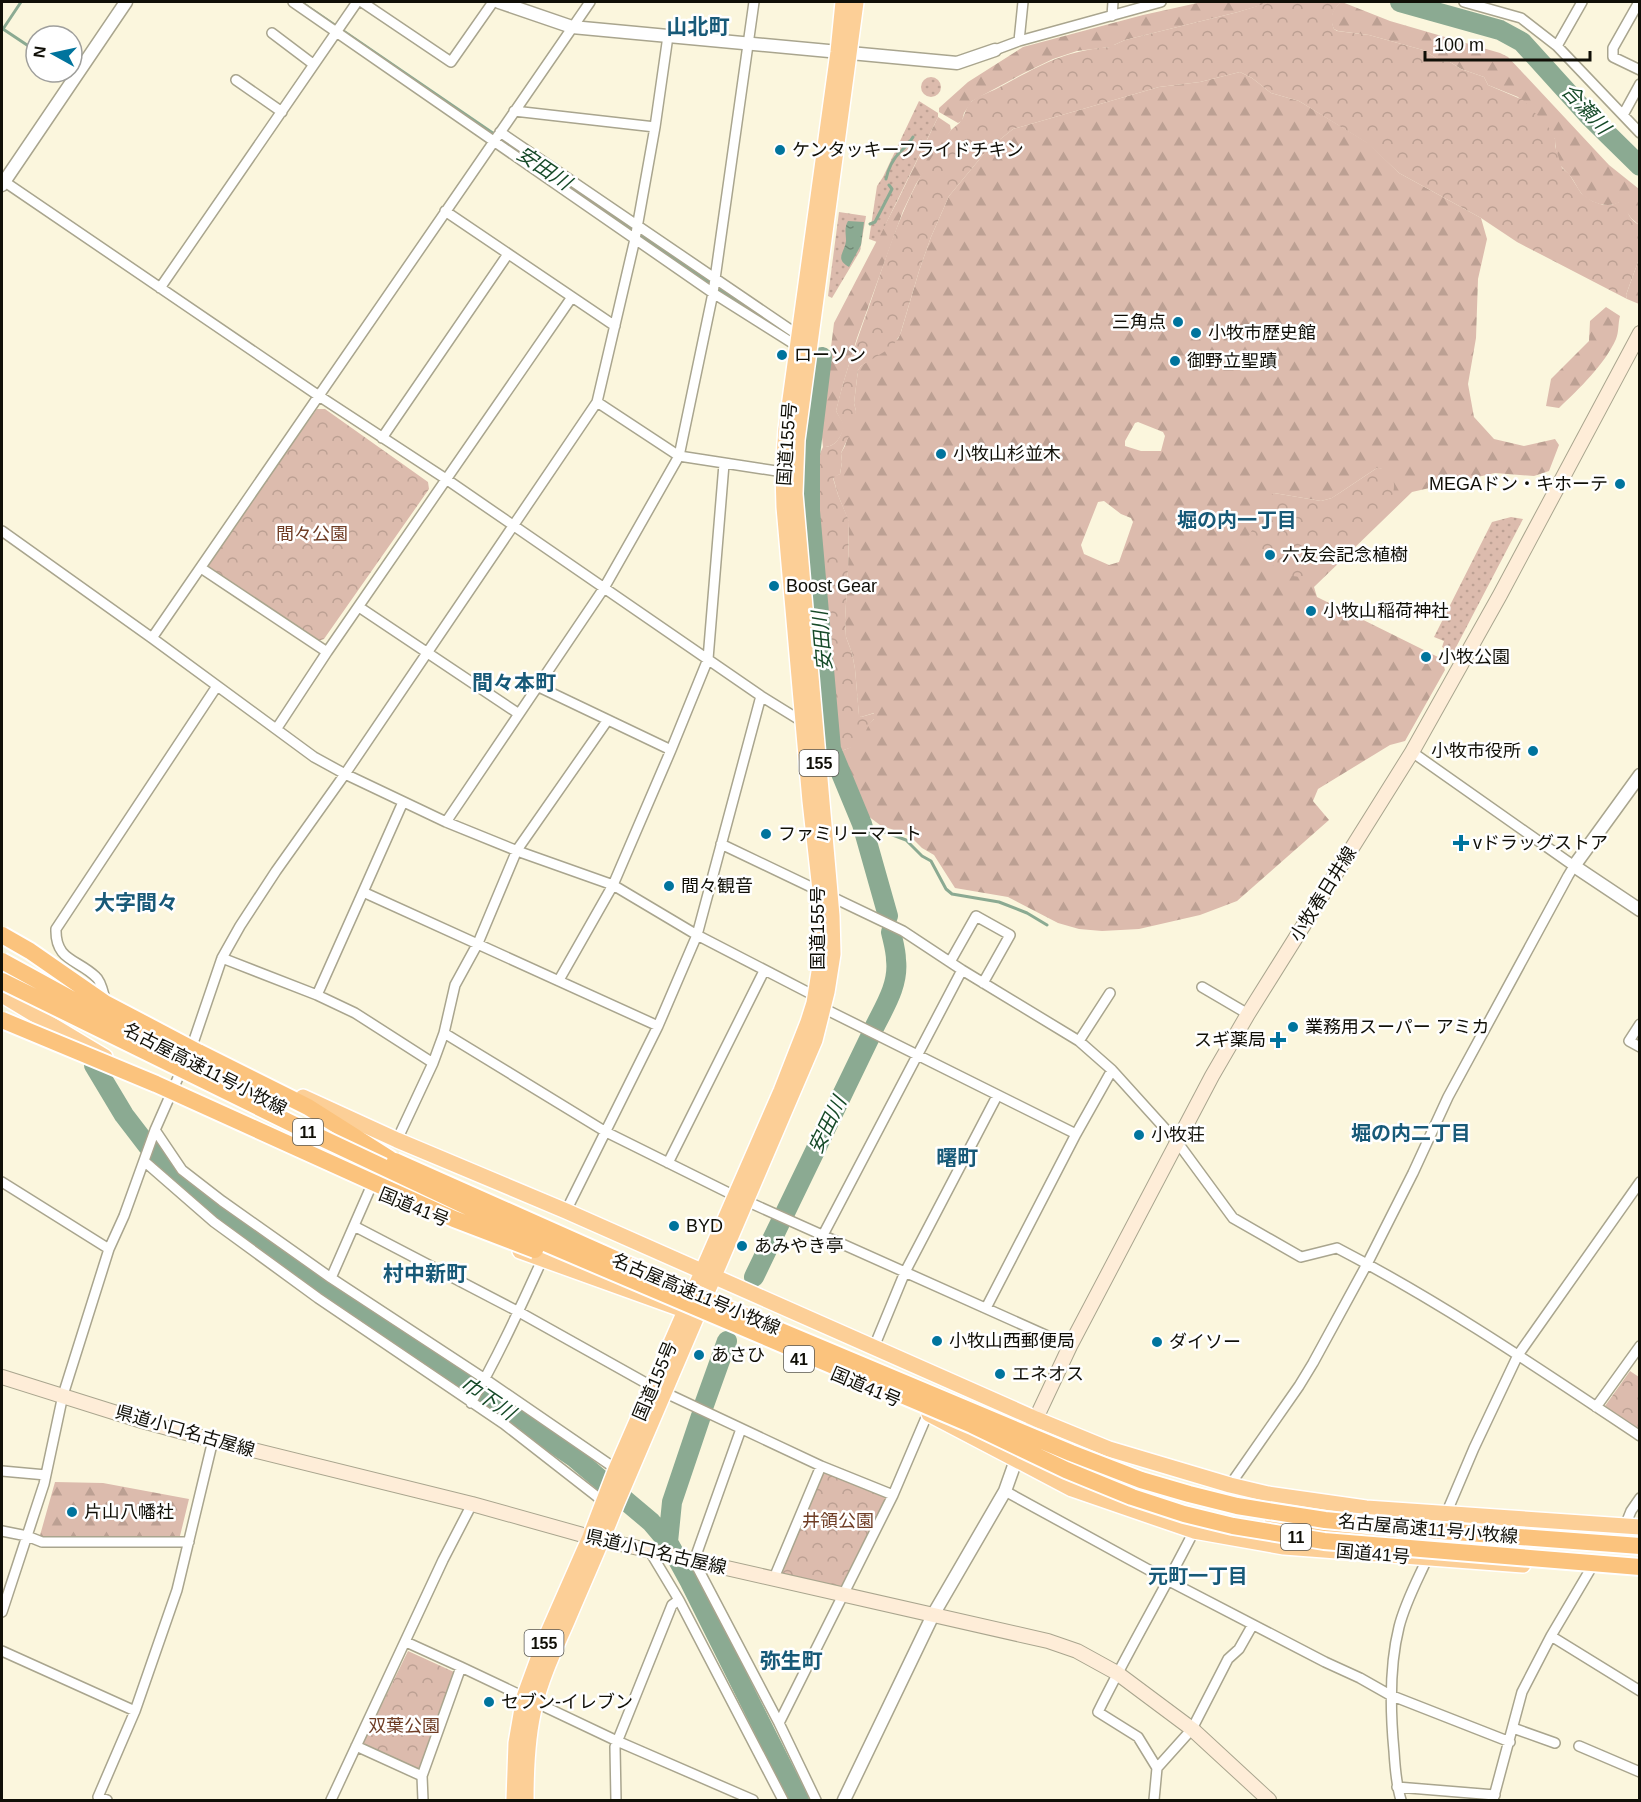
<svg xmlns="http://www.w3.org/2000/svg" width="1641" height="1802" font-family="Arial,'Noto Sans JP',sans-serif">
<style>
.forest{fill:url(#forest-firs);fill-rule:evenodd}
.park{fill:url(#park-crowns)}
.garden{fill:url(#garden-dots)}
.water{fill:url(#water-ripples)}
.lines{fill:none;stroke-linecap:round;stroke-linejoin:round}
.stream{stroke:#8baa92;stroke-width:3}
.river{stroke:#8baa92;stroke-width:20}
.minor-casing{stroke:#a9a58e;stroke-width:12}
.tertiary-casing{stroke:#a9a58e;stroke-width:15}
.secondary-casing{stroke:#a9a58e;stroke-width:16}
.trunk-casing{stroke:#fff;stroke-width:18}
.motorway-casing{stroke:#fff;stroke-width:20}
.minor{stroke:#fff;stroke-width:9}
.tertiary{stroke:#fff;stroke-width:12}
.secondary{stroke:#feedd8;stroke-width:14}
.trunk{stroke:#fccf97;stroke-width:15}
.motorway{stroke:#fbc37d;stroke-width:16}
.motorway-bridge-casing{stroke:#fff;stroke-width:20;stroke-linecap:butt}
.motorway-bridge{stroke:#fbc37d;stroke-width:16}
.poi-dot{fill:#00749d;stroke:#fff;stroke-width:2}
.labels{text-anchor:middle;stroke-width:5;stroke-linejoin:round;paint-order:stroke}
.shield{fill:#fff;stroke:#585751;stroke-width:1.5}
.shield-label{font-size:16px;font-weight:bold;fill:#100f07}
.poi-label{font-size:18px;fill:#100f07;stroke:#fff;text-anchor:start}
.street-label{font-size:18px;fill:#100f07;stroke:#fff}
.park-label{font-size:18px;fill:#6f3d25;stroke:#fff}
.water-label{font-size:20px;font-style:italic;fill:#164a28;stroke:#fff}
.neighbourhood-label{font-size:20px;font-weight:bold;fill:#185a78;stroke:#fff}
.quarter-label{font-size:21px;font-weight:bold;fill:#185a78;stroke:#fff}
</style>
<defs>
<pattern id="forest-firs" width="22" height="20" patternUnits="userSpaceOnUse" patternTransform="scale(1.5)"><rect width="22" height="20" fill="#dcbbad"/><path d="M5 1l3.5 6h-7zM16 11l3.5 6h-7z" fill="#bca093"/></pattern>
<pattern id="park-crowns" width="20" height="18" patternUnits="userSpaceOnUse" patternTransform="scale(1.5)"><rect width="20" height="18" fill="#dcbbad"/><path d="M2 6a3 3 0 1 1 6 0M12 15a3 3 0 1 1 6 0" fill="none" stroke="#bca093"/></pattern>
<pattern id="garden-dots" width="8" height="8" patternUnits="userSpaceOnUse" patternTransform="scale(1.5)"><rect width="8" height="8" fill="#dcbbad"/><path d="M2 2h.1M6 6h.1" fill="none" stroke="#bca093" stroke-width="1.8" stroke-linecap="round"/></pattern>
<pattern id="water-ripples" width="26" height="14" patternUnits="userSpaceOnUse" patternTransform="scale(1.5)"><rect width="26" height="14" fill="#8baa92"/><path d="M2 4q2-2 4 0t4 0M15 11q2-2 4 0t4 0" fill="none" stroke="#708975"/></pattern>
</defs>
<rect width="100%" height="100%" fill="#fbf6dd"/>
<!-- forest -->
<path class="forest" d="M 1202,2 L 1270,2 L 1265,4 L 1238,12 L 1125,40 L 1114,45 L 1110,44 L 1110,47 L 1077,51 L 1053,59 L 1024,73 L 972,101 L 964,113 L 962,121 L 958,123 L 939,112 L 939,108 L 968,82 L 1023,47 L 1143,15 Z
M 1342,2 L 1390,21 L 1500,53 L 1508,57 L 1609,165 L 1639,189 L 1639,225 L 1631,218 L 1620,202 C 1608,209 1590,203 1581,193 C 1577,188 1575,182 1571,177 C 1568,173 1564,170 1561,166 C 1557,158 1555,147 1555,139 L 1518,97 L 1488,85 L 1484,77 L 1461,69 L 1450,62 L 1441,61 L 1423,50 L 1369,35 L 1338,31 L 1334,29 C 1329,18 1332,8 1342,2 Z
M 1240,72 L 1252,78 L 1271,93 L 1299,101 L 1368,143 L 1399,173 L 1481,218 L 1487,239 L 1478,279 L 1476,338 L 1468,384 L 1474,417 L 1494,439 L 1524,446 L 1555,439 L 1559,445 L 1549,471 L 1534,476 L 1495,473 L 1412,492 L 1314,587 L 1317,597 L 1442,659 L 1445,670 L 1405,741 L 1390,745 L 1318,789 L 1313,801 L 1329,820 L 1237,901 L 1200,915 L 1139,929 L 1102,931 L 1079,929 L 1058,923 L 1008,897 L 955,888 L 934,855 L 922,848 L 910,836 L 880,825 L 868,816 L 841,751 C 866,743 859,733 874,719 L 874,713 L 861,717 L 859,716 L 855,669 L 852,653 L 846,637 L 845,620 L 848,569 L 849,522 L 838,495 L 833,477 L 840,474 L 842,462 L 841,453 L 845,446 L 856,411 L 854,403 L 858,370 L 861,366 L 898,339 L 901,332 L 919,271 L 931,237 L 949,196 L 988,149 L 1013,129 L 1159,87 L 1200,82 ZM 1138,422 L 1163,432 L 1165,436 L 1161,451 L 1141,451 L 1125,446 L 1125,441 L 1135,423 ZM 1377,468 L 1382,468 L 1245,551 L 1274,493 L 1321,501 L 1332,498 ZM 1104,501 L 1121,514 L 1131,518 L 1133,522 L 1119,562 L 1109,565 L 1084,554 L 1081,545 L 1098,502 Z
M 938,117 L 950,125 L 951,130 L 916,184 L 903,211 L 857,338 L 843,384 L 836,411 L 845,426 C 840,437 837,447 823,447 L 821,428 L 834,323 L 898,200 Z
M 1639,259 L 1639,304 L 1627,299 L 1626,295 Z
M 1606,307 L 1620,316 C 1618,323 1619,332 1616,339 C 1605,364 1579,389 1559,408 L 1546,406 L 1551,379 L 1589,341 L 1590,321 Z
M 55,1482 L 103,1483 L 189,1499 L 179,1540 L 39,1539 Z"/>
<!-- park -->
<path class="park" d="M 1270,2 L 1342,2 C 1334,7 1329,17 1334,29 L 1337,31 L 1369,35 L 1423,50 L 1441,61 L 1450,62 L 1461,69 L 1484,77 L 1488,85 L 1523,100 L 1550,129 L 1555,139 L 1555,146 L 1562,168 L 1569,174 L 1581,193 L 1592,201 L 1603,205 L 1611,205 L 1622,201 L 1626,204 C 1627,214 1631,220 1639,225 L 1639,259 L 1626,295 L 1627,299 L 1517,242 L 1481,218 L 1399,173 L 1367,143 L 1299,101 L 1271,93 L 1252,78 L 1240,72 L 1200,82 L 1159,87 L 1013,129 L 988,149 L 949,196 L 931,237 L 919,271 L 900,335 L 892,347 L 861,366 L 858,370 L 854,403 L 856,411 L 855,423 L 841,453 L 842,462 L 840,474 L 833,478 L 838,495 L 849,521 L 848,569 L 845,620 L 846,637 L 852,653 L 855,669 L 859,715 L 861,717 L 875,713 L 874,719 C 867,726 864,733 864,743 L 841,751 L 838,745 C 833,682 825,619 820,556 C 818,525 808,475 823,447 C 837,447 840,437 844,426 L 836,411 C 845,372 859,335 872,298 C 892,239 911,180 951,130 C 954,127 959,124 961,121 C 965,117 965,107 972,101 C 978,96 988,93 996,89 C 1038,67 1061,51 1110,47 L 1110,44 L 1114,43 L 1114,45 L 1125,40 L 1238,12 Z
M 317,409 L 325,409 L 428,482 L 429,489 L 324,639 L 318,641 L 210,569 L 207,561 Z
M 1377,468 C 1395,467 1397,485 1391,499 L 1307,578 L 1293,576 L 1245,551 L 1245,544 L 1268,498 L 1274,493 L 1321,501 L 1332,498 Z
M 1630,1371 L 1639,1377 L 1639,1430 L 1605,1406 Z
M 821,1466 L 893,1495 L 844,1595 L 774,1578 Z
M 408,1651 L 454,1672 L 420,1770 L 362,1745 Z"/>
<!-- garden -->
<path class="garden" d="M921 87a10 10 0 1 1 20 0a10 10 0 1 1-20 0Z
M 919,101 L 938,113 L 938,117 L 877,242 L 869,239 L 877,186 L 883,177 Z
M 839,212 L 866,216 L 860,251 L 832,298 L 828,296 Z
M 1511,517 L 1523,519 L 1453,653 L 1442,647 L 1444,641 L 1434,637 L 1492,522 Z"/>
<!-- water -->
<path class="water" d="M 848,221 L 864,222 L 861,245 L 849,267 C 834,259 845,252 846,241 C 846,233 844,228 848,221 Z"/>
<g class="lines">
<!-- stream -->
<path class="stream" d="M 21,2 L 3,29 L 36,51
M 301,2 L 633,229
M 886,179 C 888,170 893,159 900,152 C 905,147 909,144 913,137
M 870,224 L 875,222 L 891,191 L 892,189 L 889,185
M 874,828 L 906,840 L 922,856 L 931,861 L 946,889 L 952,894 L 999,902 L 1027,913 L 1047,925"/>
<!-- river -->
<path class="river" d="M 1400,2 L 1500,30 L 1522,42 L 1589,116 L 1640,166
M 643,236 L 787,334
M 822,357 L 810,455 L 810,511 L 831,749 L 862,824 L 888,916
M 875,1026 C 885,1006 899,984 896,960 C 896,951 893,941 891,932
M 94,1065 L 124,1115 L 147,1145 L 204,1198 L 341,1299 L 575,1458 L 651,1522 L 668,1542 L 690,1582 L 799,1800
M 785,1213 L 870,1037
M 754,1277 L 780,1223
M 704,1405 L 727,1341
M 668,1542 L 672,1502 L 701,1416"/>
<defs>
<path id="minor" d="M 293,2 L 713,293 L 797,346
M 362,2 L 451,62 L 493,2
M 1464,2 L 1521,18 L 1557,46 L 1640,133
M 1639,2 L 1613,48 L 1613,57 L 1640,70
M 1112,16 L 1113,2
M 272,33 L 313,64
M 1019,41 L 1023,2
M 1557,46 L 1582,2
M 995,50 L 1019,41 L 1161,2
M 236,80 L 282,112
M 514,111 L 655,127
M 1623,115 L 1640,84
M 500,132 L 798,335
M 2,180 L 319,396 L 446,479 L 761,696 L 803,722
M 445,211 L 615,326
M 160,288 L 357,2
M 597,402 L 679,456 L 783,472
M 382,438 L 508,254
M 2,531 L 152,638 L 314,757 L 345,774 L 446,822 L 520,852 L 613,885 L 697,935 L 815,996
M 201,568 L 327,652
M 359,607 L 519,714
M 152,638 L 590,2
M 539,687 L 671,750
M 277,728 L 327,652 L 572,297
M 403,802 L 363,892 L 658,1026
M 446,822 L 604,588 L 679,456 L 713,293 L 754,2
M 721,844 L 903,931 L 962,970 L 1079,1041 L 1112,1070 L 1178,1143 L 1233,1218 L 1301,1257 L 1337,1248 C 1443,1303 1541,1370 1640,1436
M 222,958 L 317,995 L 355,1013 L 433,1063
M 950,962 L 976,916 L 1010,935 L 983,983
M 559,980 L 613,885 L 671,750 L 708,659 L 724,464
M 1202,987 L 1248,1014
M 317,995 L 363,892
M 105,999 C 103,992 101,981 96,977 C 78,959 55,961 56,929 L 217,686
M 821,1007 L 1076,1134
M 1640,1024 L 1629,1041 L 1640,1047
M 444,1033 L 455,985 L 478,943 L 517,850 L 607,721
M 1079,1041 L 1110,993
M 155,1130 L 182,1170 L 222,1201 L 331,1278 L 485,1379 L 616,1469
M 397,1140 L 433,1063 L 444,1033 L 606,1132 L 735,1196 L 1070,1346
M 144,1161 L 214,1222 L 318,1298 L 504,1424 L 604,1502
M 668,1163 L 764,971
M 2,1182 L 109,1249
M 566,1211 L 658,1026 L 697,935 L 761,696
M 354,1226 L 519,1312 L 653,1387 L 821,1466 L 893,1495
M 823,1235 L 962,970
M 331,1278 L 370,1189
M 986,1308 L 1076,1134 L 1112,1070
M 874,1347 L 905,1272 L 997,1096
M 471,1403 C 498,1357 520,1308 542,1260
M 1596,1407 L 1640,1346
M 741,1429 L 694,1561 L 779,1723 L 816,1800
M 2,1471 L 46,1475
M 1230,1485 L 1299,1386 L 1313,1363 L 1367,1264 L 1413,1173 L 1448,1097 L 1568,876 L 1574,866 L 1412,752
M 1005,1491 L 1169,1581 L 1325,1662 L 1360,1678 L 1390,1695 L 1510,1742
M 1446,1514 L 1474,1448 L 1518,1355 L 1640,1182
M 1625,1526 L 1631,1511 L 1640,1498
M 2,1531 L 27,1536 L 42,1542 L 189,1542
M 649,1550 L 679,1600 L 783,1800
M 774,1578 L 821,1466
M 2,1612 L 44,1484 L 63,1395 L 109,1249 L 124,1216 L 155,1130 L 192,1046 L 222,958 L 240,926 L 276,871 L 345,774 L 597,402 L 635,239 L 655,127 L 668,36
M 1551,1636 L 1640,1691
M 406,1642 L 461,1667 L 617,1741 L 753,1800
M 2,1651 L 135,1711
M 779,1723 L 893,1495 L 928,1413
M 1513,1728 L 1555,1743
M 356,1746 L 422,1776
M 1579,1746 L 1640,1772
M 1157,1768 L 1138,1737 L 1098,1712 C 1128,1651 1163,1592 1194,1531
M 1397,1787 L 1495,1795
M 107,1800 L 98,1797 L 135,1711 L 177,1590 L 213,1440
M 331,1800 L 443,1560 L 472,1504
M 423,1800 L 422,1776 L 461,1667
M 616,1800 L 615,1747 L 672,1605 L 679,1600
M 1154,1800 L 1157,1768 L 1192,1729 L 1228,1659 L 1239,1649 L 1252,1626
M 1401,1800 C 1396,1784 1395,1768 1394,1751 C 1390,1709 1389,1667 1399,1627 C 1405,1603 1417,1581 1427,1559
M 1493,1800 L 1522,1692 L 1551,1636 L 1590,1570"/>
<path id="tertiary" d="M 499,2 L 572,27 L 957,63 L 995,50
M 2,185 L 126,2
M 1640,775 L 1574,866 L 1640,910
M 844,1800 L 933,1615 L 1005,1491 L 1016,1460"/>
<path id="secondary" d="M 2,1377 L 142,1421 L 208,1439 L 472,1504 L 590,1537 L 1048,1641 L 1077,1651 L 1117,1673 L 1192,1729 L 1269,1800
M 1031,1429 L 1070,1346 L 1212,1076 L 1248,1014 L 1412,752 L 1500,595 L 1640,333"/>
<path id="trunk" d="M 2,995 L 105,1057
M 303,1097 L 397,1140 L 566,1211 L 1036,1419 L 1109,1449 L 1230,1485 L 1268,1494 L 1366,1508 L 1640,1527
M 520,1251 L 681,1309
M 929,1414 L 1072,1489 L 1194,1531 L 1284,1547 L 1523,1565
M 514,1800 L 516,1743 L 524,1697 L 546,1637 L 590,1537 L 616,1469 L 781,1091 L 808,1022 L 814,1003 L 819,972 L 821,948 L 820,890 L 810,801 L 784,507 L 783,472 L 786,429 L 838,52 L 843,2
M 526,1800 C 526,1769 527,1736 535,1705 C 542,1675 556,1647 568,1619 C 584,1581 601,1544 616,1505 L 815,1040 L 827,992 L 833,954 L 832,916 L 795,494 L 797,440 L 856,2"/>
<path id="motorway" d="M 198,1052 L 308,1107 L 390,1159
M 1273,1521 L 1387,1535 L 1459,1541"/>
</defs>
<!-- minor casing -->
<use href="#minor" class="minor-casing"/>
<!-- tertiary casing -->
<use href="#tertiary" class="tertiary-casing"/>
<!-- secondary casing -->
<use href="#secondary" class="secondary-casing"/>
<!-- trunk casing -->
<use href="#trunk" class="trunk-casing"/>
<!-- motorway casing -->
<use href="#motorway" class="motorway-casing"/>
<!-- minor -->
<use href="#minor" class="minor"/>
<!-- tertiary -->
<use href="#tertiary" class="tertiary"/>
<!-- secondary -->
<use href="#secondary" class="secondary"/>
<!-- trunk -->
<use href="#trunk" class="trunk"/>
<!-- motorway -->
<use href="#motorway" class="motorway"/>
<defs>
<path id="motorway-bridge" d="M 2,935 L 30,951 L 105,1003 L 198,1052
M 2,961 L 148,1041
M 2,981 L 311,1133 L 540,1241 L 972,1425 L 1066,1470 L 1132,1497 L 1184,1514 L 1233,1526 L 1324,1541 L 1640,1567
M 2,1020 L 156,1084 L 454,1219 L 535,1250
M 395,1161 L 714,1303 L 1071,1453 L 1141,1480 L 1189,1494 L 1237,1506 L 1325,1520 L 1441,1531 L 1640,1546"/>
</defs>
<!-- motorway-bridge casing -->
<use href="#motorway-bridge" class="motorway-bridge-casing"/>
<!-- motorway-bridge -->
<use href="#motorway-bridge" class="motorway-bridge"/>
</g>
<!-- markers -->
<g class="poi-dot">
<circle cx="780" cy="150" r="6"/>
<circle cx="1178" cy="322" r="6"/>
<circle cx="1196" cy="333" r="6"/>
<circle cx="782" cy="355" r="6"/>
<circle cx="1175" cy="361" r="6"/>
<circle cx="941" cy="454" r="6"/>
<circle cx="1620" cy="484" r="6"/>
<circle cx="1270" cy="555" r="6"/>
<circle cx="774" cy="586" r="6"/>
<circle cx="1311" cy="611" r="6"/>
<circle cx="1426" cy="657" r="6"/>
<circle cx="1533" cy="751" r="6"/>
<circle cx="766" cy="834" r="6"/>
<path d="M1458 834h6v6h6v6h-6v6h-6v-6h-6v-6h6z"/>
<circle cx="669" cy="886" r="6"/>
<circle cx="1293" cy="1027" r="6"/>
<path d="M1275 1031h6v6h6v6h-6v6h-6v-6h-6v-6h6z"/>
<circle cx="1139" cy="1135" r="6"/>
<circle cx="674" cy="1226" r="6"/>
<circle cx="742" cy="1246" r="6"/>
<circle cx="937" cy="1341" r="6"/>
<circle cx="1157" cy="1342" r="6"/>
<circle cx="699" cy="1355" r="6"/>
<circle cx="1000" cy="1374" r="6"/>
<circle cx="72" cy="1512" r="6"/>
<circle cx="489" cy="1702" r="6"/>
</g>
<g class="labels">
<!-- shield labels -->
<g class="shield">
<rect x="799.5" y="750" width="39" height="26" rx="4.5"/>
<rect x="293" y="1119" width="30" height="26" rx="4.5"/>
<rect x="784" y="1346" width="30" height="26" rx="4.5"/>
<rect x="1281" y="1524" width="30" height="26" rx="4.5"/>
<rect x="524.5" y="1630" width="39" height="26" rx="4.5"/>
</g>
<g class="shield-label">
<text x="819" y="769">155</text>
<text x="308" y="1138">11</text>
<text x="799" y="1365">41</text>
<text x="1296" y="1543">11</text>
<text x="544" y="1649">155</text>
</g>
<!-- poi labels -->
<g class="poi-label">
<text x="792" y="156">ケンタッキーフライドチキン</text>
<text x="1166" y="328" text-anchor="end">三角点</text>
<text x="1208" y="339">小牧市歴史館</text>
<text x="794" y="361">ローソン</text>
<text x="1187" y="367">御野立聖蹟</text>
<text x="953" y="460">小牧山杉並木</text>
<text x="1608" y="490" text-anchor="end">MEGAドン・キホーテ</text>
<text x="1282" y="561">六友会記念植樹</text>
<text x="786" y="592">Boost Gear</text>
<text x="1323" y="617">小牧山稲荷神社</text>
<text x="1438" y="663">小牧公園</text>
<text x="1521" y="757" text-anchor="end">小牧市役所</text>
<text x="778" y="840">ファミリーマート</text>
<text x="1473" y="849">vドラッグストア</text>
<text x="681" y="892">間々観音</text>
<text x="1305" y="1033">業務用スーパー アミカ</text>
<text x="1266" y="1046" text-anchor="end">スギ薬局</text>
<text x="1151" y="1141">小牧荘</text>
<text x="686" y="1232">BYD</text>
<text x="754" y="1252">あみやき亭</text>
<text x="949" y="1347">小牧山西郵便局</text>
<text x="1169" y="1348">ダイソー</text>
<text x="711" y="1361">あさひ</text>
<text x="1012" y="1380">エネオス</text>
<text x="84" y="1518">片山八幡社</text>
<text x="501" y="1708">セブン-イレブン</text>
</g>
<!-- street labels -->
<g class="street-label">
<text transform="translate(787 444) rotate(-86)" y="6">国道155号</text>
<text transform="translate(1323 894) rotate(-58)" y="6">小牧春日井線</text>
<text transform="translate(818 928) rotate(-90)" y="6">国道155号</text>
<text transform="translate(205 1069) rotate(27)" y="6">名古屋高速11号小牧線</text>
<text transform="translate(414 1207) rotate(22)" y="6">国道41号</text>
<text transform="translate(696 1294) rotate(23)" y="6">名古屋高速11号小牧線</text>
<text transform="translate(655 1381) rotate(-67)" y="6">国道155号</text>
<text transform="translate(866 1387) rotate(23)" y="6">国道41号</text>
<text transform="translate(185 1431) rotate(16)" y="6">県道小口名古屋線</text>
<text transform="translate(1428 1529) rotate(5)" y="6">名古屋高速11号小牧線</text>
<text transform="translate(656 1552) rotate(13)" y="6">県道小口名古屋線</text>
<text transform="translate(1373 1554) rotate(5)" y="6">国道41号</text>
</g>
<!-- park labels -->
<g class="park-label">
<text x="312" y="540">間々公園</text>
<text x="838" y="1527">井領公園</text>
<text x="404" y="1732">双葉公園</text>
</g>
<!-- water labels -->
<g class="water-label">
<text transform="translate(1586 109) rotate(47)" y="7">合瀬川</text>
<text transform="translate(544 168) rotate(34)" y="7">安田川</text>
<text transform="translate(822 641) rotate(-95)" y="7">安田川</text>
<text transform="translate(827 1125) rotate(-64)" y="7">安田川</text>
<text transform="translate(488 1398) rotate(34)" y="7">巾下川</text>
</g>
<!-- neighbourhood labels -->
<g class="neighbourhood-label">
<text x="1237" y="527">堀の内一丁目</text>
<text x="1411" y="1140">堀の内二丁目</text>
<text x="1198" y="1583">元町一丁目</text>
</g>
<!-- quarter labels -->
<g class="quarter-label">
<text x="698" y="34">山北町</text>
<text x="514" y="690">間々本町</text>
<text x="136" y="910">大字間々</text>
<text x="957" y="1165">曙町</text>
<text x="425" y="1281">村中新町</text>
<text x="791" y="1668">弥生町</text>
</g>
</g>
<!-- border -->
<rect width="1641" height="1802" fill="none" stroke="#100f07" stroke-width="6"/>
<!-- north arrow -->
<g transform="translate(54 54) rotate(278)"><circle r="28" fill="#ffffff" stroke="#9f9f9c" stroke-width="1.5"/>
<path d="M0-4.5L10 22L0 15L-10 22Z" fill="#00749d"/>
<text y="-9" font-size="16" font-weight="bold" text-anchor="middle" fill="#100f07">N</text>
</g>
<!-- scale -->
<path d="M1425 51v9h165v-9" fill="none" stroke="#100f07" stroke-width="3"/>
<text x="1434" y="51" font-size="18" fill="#100f07" stroke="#ffffff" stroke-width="4.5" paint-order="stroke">100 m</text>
</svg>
